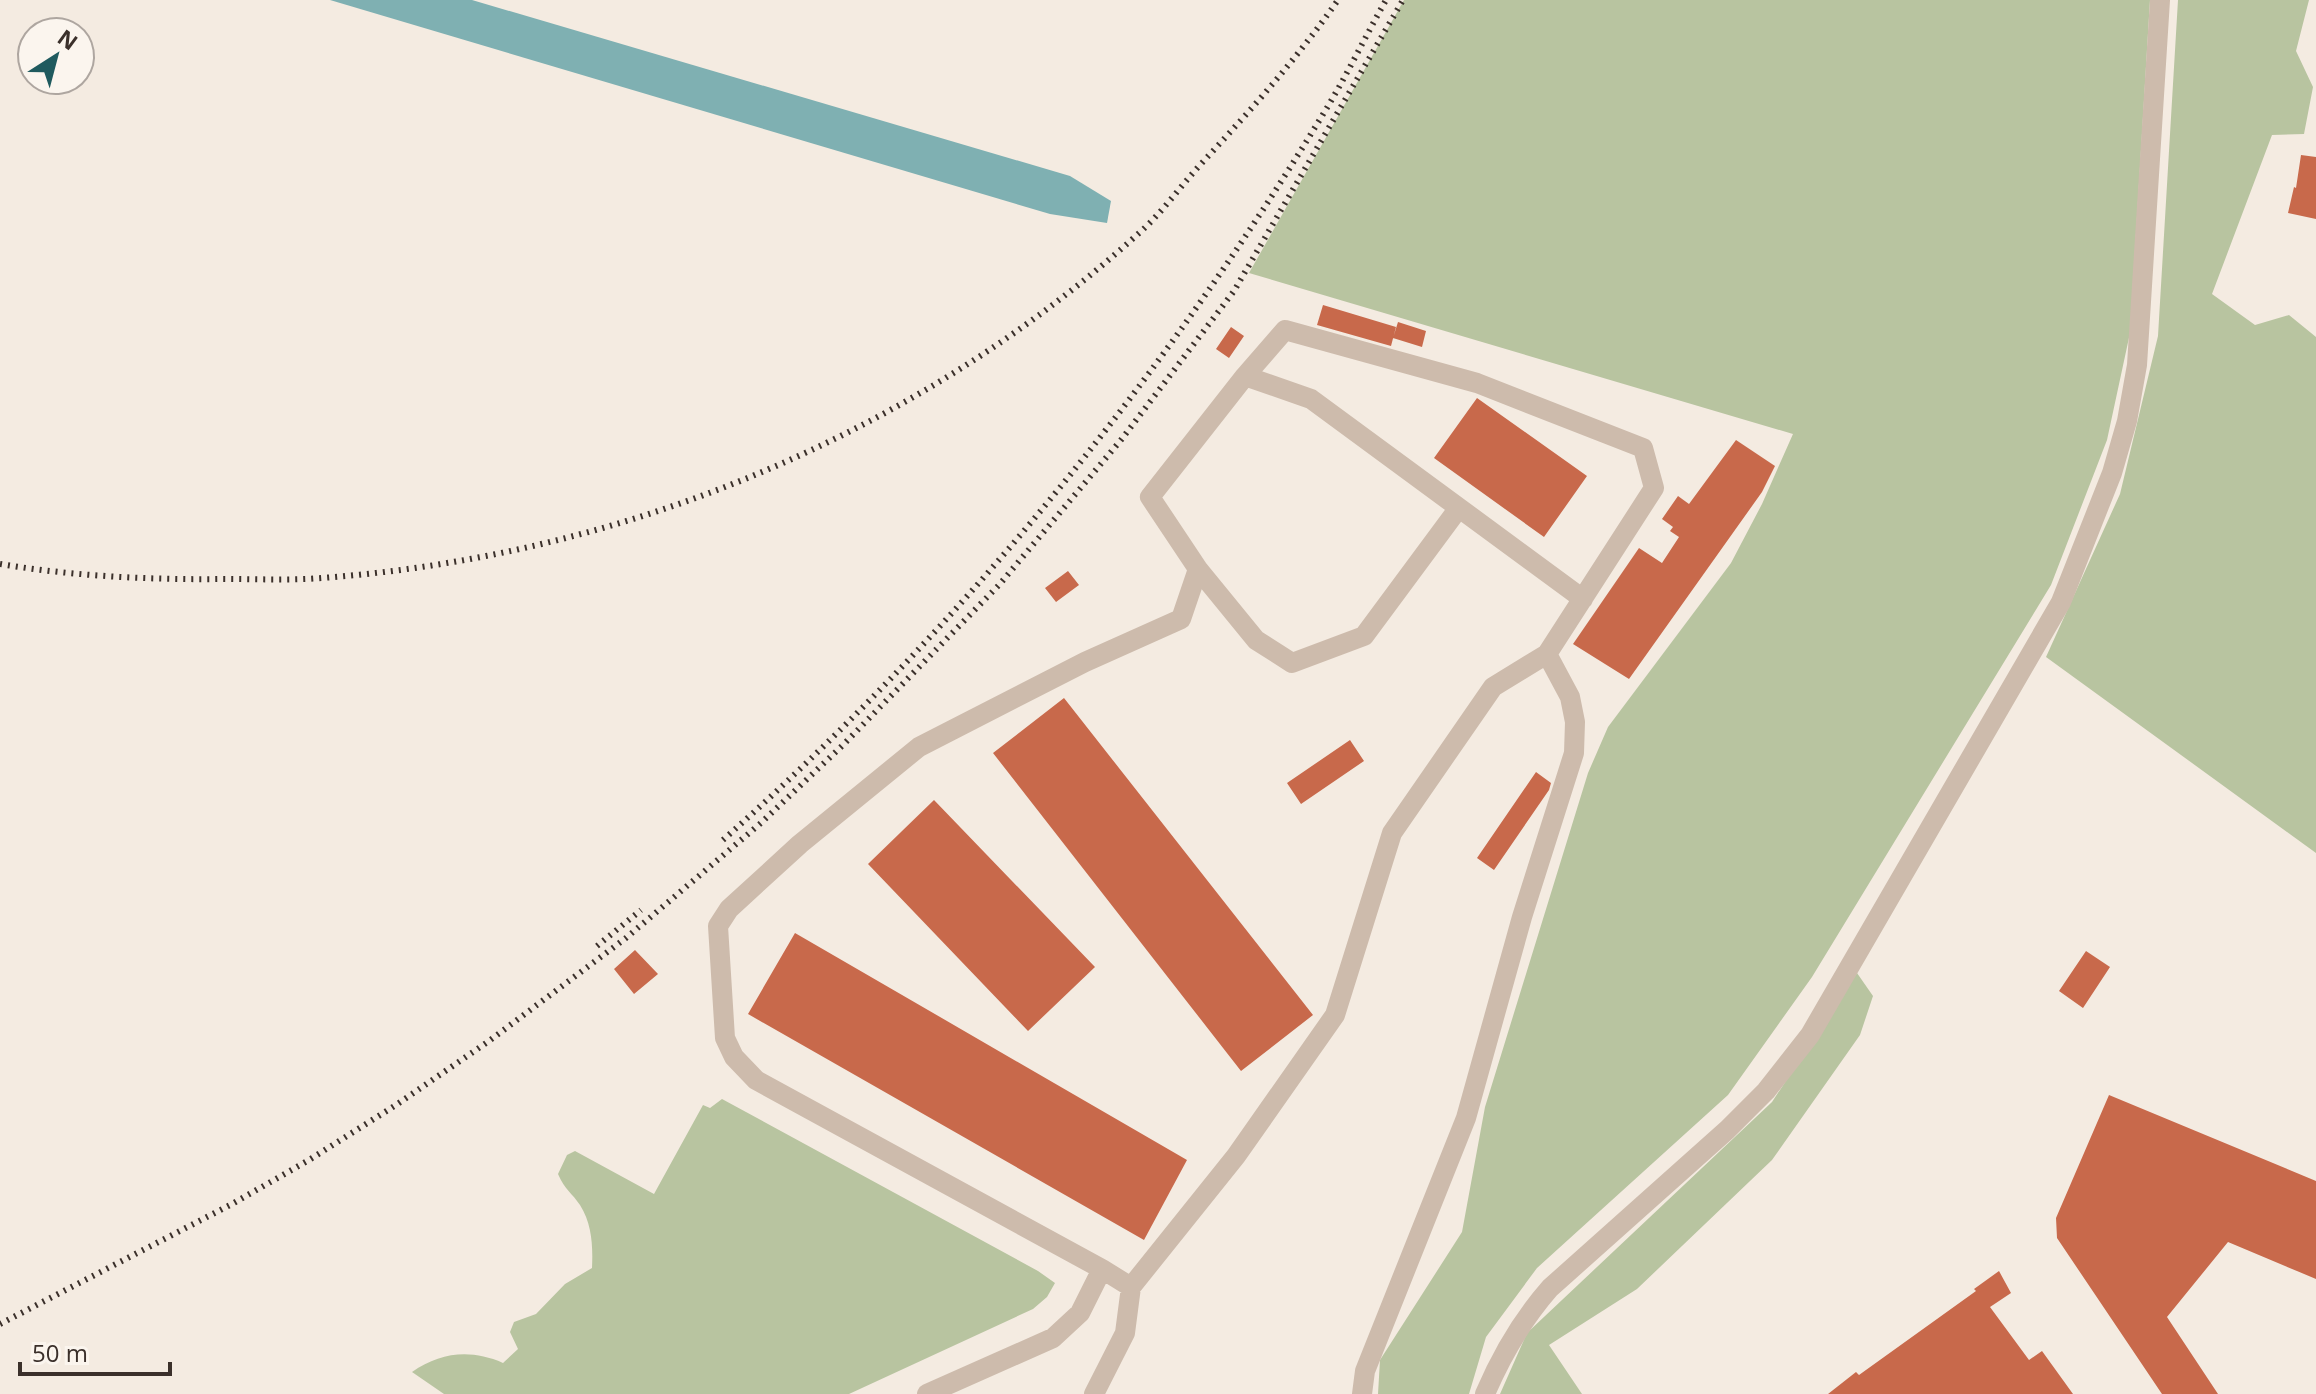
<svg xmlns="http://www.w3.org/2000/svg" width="2316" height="1394" font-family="'Open Sans',sans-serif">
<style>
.green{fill:#b8c4a0}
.water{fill:#7fb0b2}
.building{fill:#c8694b}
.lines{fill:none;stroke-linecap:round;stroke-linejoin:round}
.minor{stroke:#cdbbac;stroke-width:20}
.rail{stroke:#3b302b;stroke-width:6;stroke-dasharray:2 6;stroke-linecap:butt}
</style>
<rect width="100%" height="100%" fill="#f4ebe1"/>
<!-- green -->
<path class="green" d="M 1404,0 L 2150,0 L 2130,333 L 2107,440 L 2051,585 L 1812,977 L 1728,1095 L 1537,1268 L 1486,1337 L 1469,1394 L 1378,1394 L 1380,1360 L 1462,1232 L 1485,1107 L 1588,773 L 1608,727 L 1731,563 L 1762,504 L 1793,434 L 1249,273 Z
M 2178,0 L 2309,0 L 2296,51 L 2313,87 L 2304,134 L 2272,135 L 2212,294 L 2255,325 L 2289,315 L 2316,337 L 2316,853 L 2046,657 L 2120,494 L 2158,336 Z
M 1857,973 L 1873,996 L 1860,1035 L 1772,1160 L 1637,1289 L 1549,1345 L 1582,1394 L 1500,1394 L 1527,1333 L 1772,1102 Z
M 722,1099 L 1038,1271 L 1055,1283 L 1047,1297 L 1033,1309 L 849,1394 L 444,1394 L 412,1372 C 441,1352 471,1349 503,1363 L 518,1349 L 510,1332 L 514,1322 L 536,1314 L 565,1284 L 592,1268 C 593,1246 592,1224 580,1205 C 572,1193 565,1190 558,1174 L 567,1155 L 575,1151 L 654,1194 L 703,1105 L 710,1108 Z"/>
<!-- water -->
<path class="water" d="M 330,0 L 472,0 L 1070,176 L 1111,201 L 1107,223 L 1050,214 Z"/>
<!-- building -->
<path class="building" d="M 2301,155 L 2316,157 L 2316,219 L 2288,213 L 2294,187 L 2296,188 Z
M 1323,305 L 1396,327 L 1391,346 L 1317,325 Z
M 1398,322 L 1426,331 L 1422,347 L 1393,338 Z
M 1231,327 L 1244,336 L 1229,358 L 1216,349 Z
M 1477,398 L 1587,476 L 1544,537 L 1434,458 Z
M 1736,440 L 1775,466 L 1762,492 L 1629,679 L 1573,644 L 1639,548 L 1662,563 L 1679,537 L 1670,531 L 1673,527 L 1662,519 L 1678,496 L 1689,504 Z
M 1068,571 L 1079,585 L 1056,602 L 1045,588 Z
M 1064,698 L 1313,1015 L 1241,1071 L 993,753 Z
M 1350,740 L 1364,761 L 1301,804 L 1287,783 Z
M 1536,772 L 1551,783 L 1549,790 L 1494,870 L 1477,858 Z
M 934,800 L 1095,967 L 1028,1031 L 868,864 Z
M 795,933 L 1187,1160 L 1144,1240 L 748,1014 Z
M 635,950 L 658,974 L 634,994 L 614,969 Z
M 2086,951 L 2110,967 L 2083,1008 L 2059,991 Z
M 2109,1095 L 2316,1181 L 2316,1279 L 2228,1242 L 2167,1317 L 2218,1394 L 2162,1394 L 2057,1238 L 2056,1218 Z
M 1999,1271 L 2011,1293 L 1990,1307 L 2029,1360 L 2042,1351 L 2073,1394 L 1828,1394 L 1856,1372 L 1859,1375 L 1976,1291 L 1974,1289 Z"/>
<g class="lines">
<!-- minor -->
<path class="minor" d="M 1245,376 L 1311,399 L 1583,599
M 1102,1269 L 1131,1287 L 1236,1156 L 1335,1015 L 1392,833 L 1493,687 L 1547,654 L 1654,488 L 1643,448 L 1477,383 L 1285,330 L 1245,376 L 1150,497 L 1198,569 L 1256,640 L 1292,663 L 1364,636 L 1458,509
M 927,1394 L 1053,1338 L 1080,1313 L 1102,1269 L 756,1080 L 734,1057 L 725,1038 L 718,926 L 729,909 L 800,844 L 919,747 L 1085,662 L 1181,619 L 1198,569
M 1094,1394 L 1125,1333 L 1131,1287
M 1362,1394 L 1365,1371 L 1466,1118 L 1522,917 L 1574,753 L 1575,722 L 1570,697 L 1547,654
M 1485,1394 C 1502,1354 1522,1320 1550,1288 L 1727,1130 L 1766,1091 L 1810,1035 L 2061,602 L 2112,473 L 2127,421 L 2137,365 L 2160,0"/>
<!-- rail -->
<path class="rail" d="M 0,564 C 73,576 149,580 223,579 C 251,579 279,580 307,579 C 611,560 912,439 1138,234 C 1161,214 1179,188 1200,165 C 1249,112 1296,60 1338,0
M 723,840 C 959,630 1161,382 1325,111 C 1347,75 1365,37 1386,0
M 597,946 L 641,910
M 0,1324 L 232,1204 L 309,1160 L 396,1105 L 489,1041 L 626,938 L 761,823 L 844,744 L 999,585 L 1121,440 L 1234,291 L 1403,0"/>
</g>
<!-- north arrow -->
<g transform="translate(56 56) rotate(36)"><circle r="38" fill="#fbf5ee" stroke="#aea6a0" stroke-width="2"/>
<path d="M0-6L14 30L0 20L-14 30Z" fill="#1f5a5e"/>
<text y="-12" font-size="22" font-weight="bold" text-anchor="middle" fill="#3b302b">N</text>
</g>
<!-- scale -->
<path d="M20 1362v12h150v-12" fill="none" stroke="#3b302b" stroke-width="4"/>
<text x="32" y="1362" font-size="24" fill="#3b302b" stroke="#fbf5ee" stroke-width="6" paint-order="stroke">50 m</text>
</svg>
